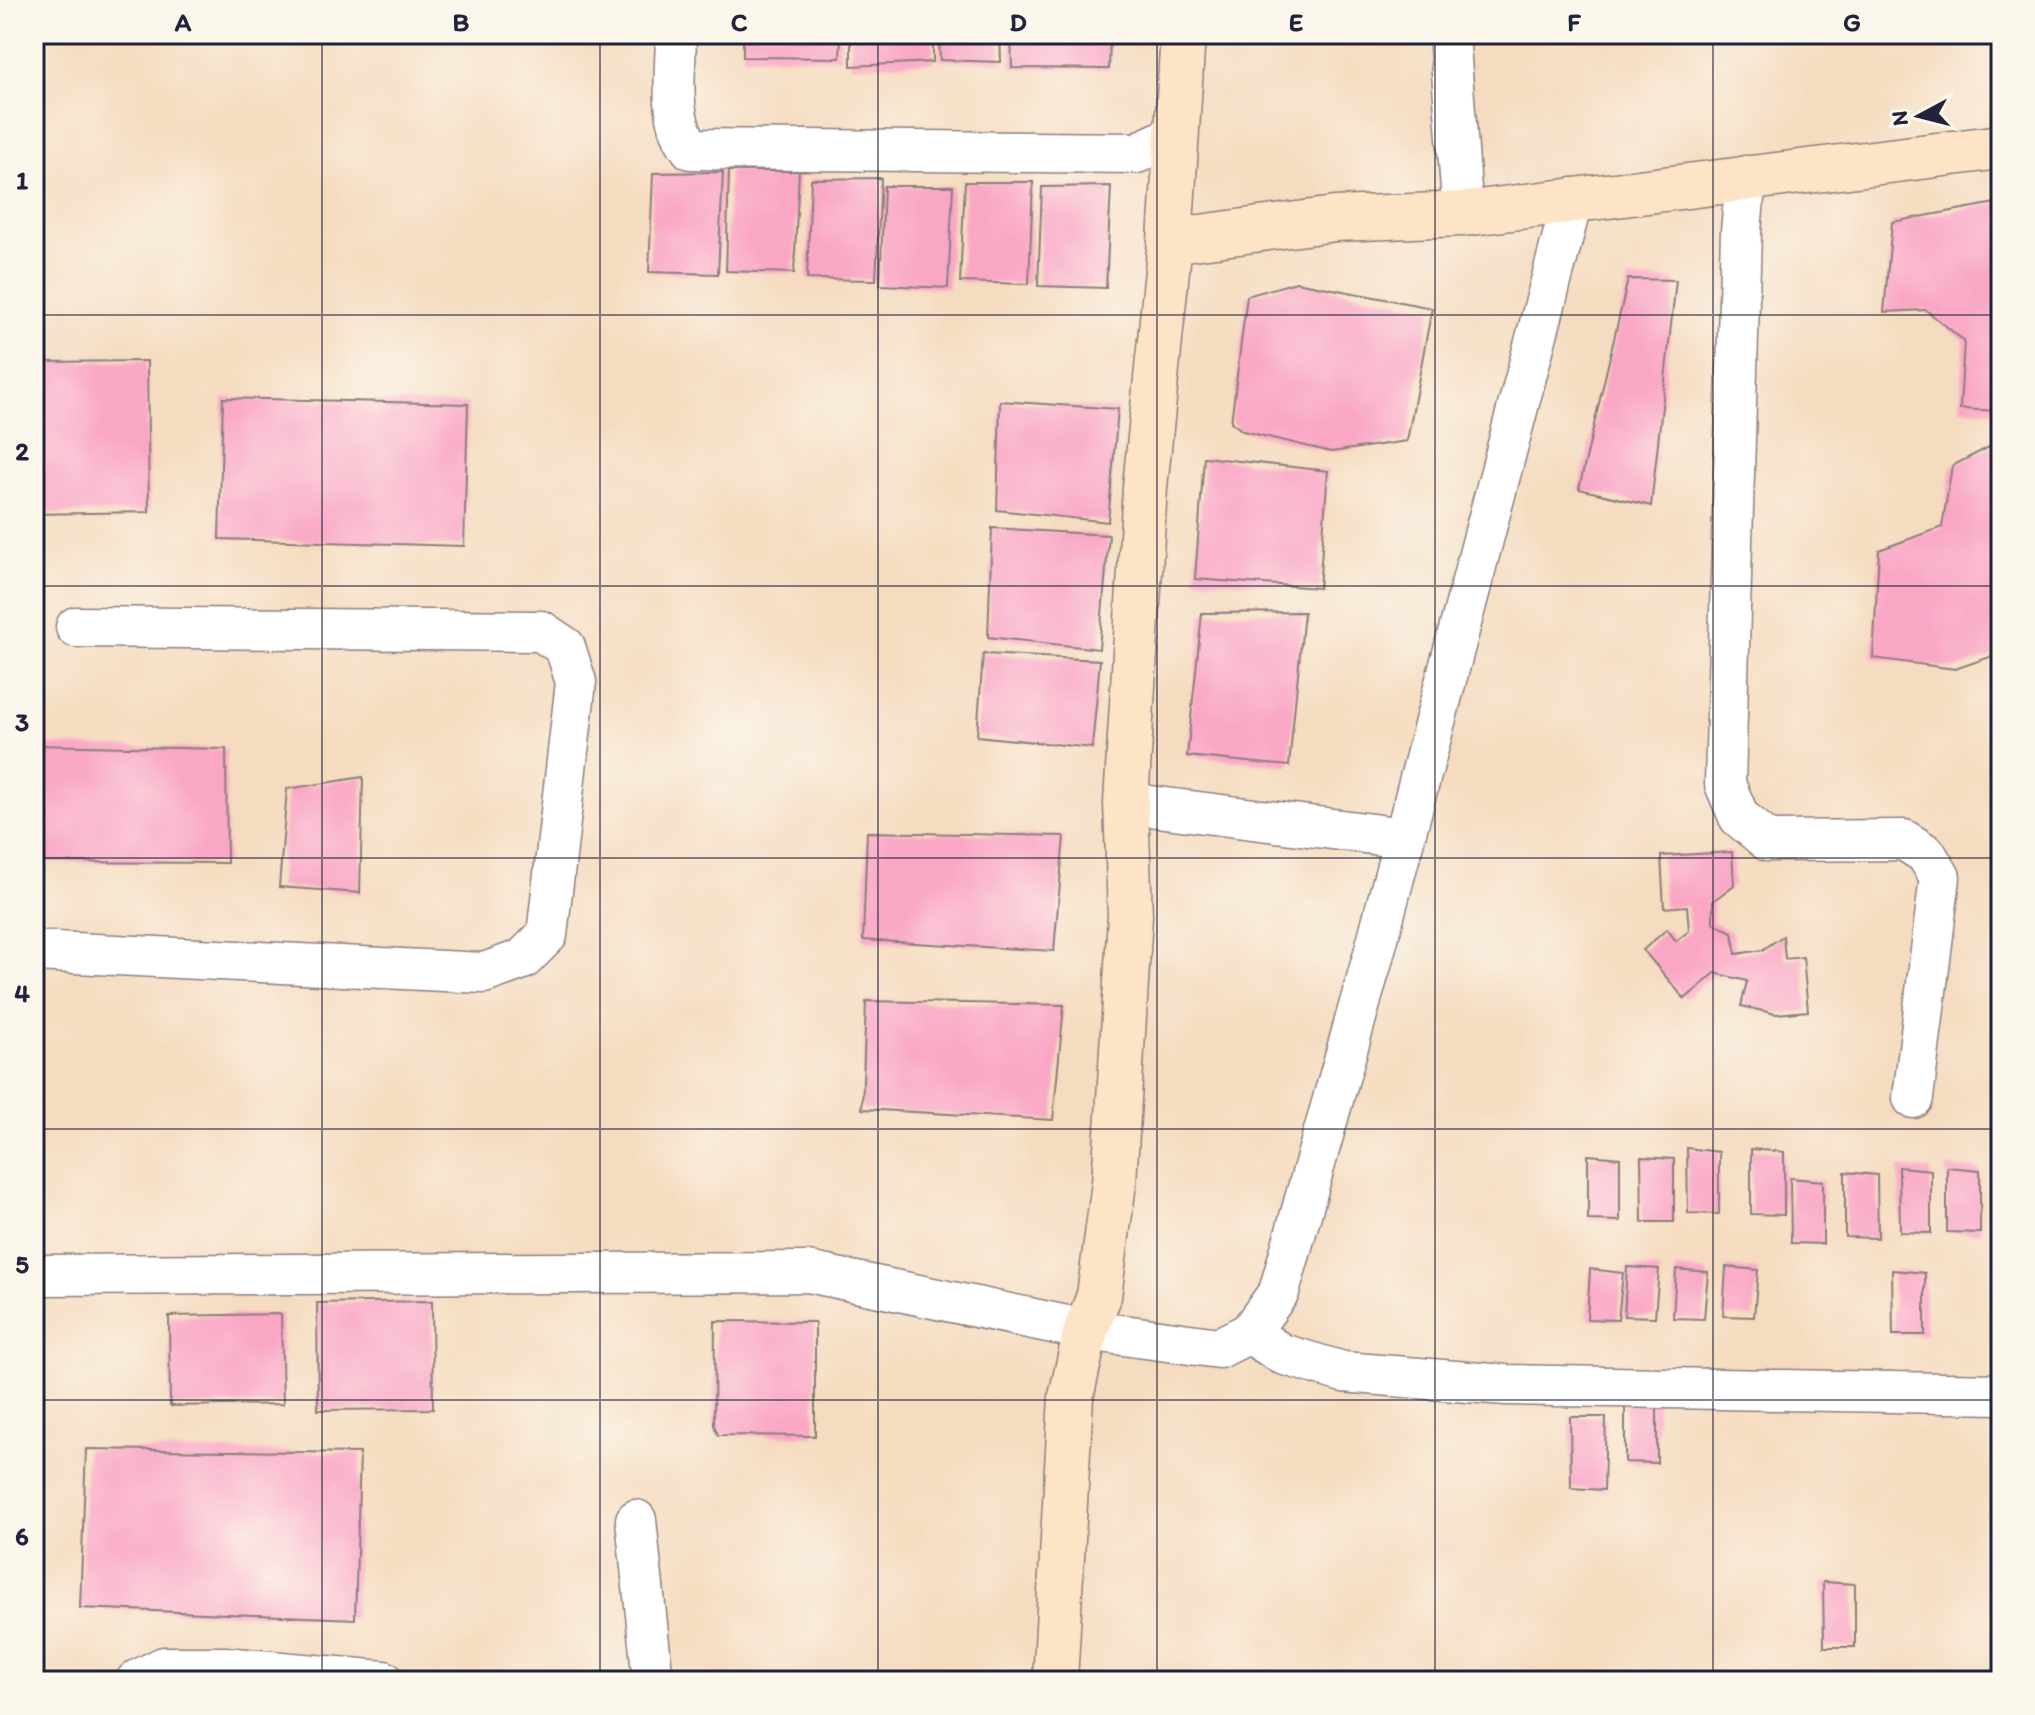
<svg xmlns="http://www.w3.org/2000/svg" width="2035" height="1715" font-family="Itim,sans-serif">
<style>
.building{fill:#faa7c6}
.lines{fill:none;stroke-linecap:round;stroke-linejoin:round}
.street-casing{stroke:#8c7e7d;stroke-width:43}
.secondary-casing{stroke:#8c7e7d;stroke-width:47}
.street{stroke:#fff;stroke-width:40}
.secondary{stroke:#fee4c6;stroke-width:44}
.grid{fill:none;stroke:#22223b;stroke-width:2;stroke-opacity:0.55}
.neatline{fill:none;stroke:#22223b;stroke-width:3}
.grid-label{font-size:26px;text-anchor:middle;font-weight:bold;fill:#22223b}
</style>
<rect width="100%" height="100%" fill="#fbf7ec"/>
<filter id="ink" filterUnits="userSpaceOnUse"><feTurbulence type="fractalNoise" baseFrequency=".0125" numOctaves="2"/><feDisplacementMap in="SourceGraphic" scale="16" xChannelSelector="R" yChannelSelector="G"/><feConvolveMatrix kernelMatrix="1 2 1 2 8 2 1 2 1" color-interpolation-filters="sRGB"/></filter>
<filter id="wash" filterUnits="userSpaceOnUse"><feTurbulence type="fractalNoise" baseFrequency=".006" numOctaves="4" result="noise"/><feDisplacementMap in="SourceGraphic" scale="32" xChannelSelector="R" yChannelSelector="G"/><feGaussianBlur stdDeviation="1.8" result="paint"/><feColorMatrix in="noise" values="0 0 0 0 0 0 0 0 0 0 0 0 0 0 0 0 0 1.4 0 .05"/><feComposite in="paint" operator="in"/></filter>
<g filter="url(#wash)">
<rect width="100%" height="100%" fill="#f5dbbf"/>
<g id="blocks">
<!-- building -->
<path class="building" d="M 743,34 L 841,34 L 840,58 L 743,57 Z
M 851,34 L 933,34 L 933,62 L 851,66 Z
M 939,34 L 1000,34 L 1001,62 L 940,60 Z
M 1011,34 L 1110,34 L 1109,69 L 1012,68 Z
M 729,171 L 799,171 L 794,273 L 726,271 Z
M 723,172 L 718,274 L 649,272 L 653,173 Z
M 881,178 L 876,280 L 807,279 L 811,179 Z
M 965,182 L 1033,182 L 1029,284 L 960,282 Z
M 884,186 L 953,186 L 948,288 L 880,285 Z
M 1111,186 L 1106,288 L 1038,286 L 1042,187 Z
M 2001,202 L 2001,411 L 1960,409 L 1964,341 L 1926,310 L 1884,312 L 1892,222 Z
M 1628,279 L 1676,280 L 1651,506 L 1579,489 Z
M 1296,282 L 1432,308 L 1407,441 L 1331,452 L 1243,431 L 1231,422 L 1247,296 Z
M 147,361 L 149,512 L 34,514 L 34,362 Z
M 223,398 L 468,404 L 464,546 L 219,539 Z
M 1000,401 L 1118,409 L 1108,522 L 997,510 Z
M 1989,447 L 2001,448 L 2001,650 L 1996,655 L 1955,669 L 1873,658 L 1879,550 L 1942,527 L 1952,466 Z
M 1204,457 L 1328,471 L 1319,588 L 1195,579 Z
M 992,528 L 1109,535 L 1099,649 L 988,637 Z
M 1304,612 L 1289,766 L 1187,756 L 1202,613 Z
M 983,654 L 1100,660 L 1092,748 L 977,736 Z
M 34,745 L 226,749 L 227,863 L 34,862 Z
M 363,777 L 360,893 L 279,887 L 287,789 Z
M 867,832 L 1064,836 L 1054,951 L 863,940 Z
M 1732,852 L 1734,885 L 1713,901 L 1713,923 L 1732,932 L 1736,954 L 1762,950 L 1783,936 L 1785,959 L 1803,957 L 1808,1011 L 1776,1014 L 1741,1006 L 1747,981 L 1715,973 L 1685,999 L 1643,950 L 1667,929 L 1676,941 L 1689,931 L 1687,906 L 1664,908 L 1661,856 Z
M 866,1001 L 1064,1005 L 1053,1120 L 862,1109 Z
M 1687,1148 L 1719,1152 L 1719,1214 L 1688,1213 Z
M 1751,1149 L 1784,1152 L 1784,1215 L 1751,1214 Z
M 1588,1155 L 1620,1158 L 1620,1221 L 1588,1220 Z
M 1641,1157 L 1674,1159 L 1674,1222 L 1642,1222 Z
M 1899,1167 L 1931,1170 L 1931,1233 L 1900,1232 Z
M 1947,1167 L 1980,1170 L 1980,1233 L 1947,1232 Z
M 1845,1172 L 1877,1175 L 1878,1238 L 1845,1237 Z
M 1790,1178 L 1823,1181 L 1823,1244 L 1791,1243 Z
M 1627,1267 L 1659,1269 L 1655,1317 L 1624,1316 Z
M 1726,1267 L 1758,1270 L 1754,1317 L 1723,1316 Z
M 1590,1269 L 1623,1273 L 1618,1320 L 1587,1319 Z
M 1676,1269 L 1708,1272 L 1704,1319 L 1673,1318 Z
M 1892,1270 L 1925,1273 L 1925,1335 L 1893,1335 Z
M 432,1301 L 433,1409 L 318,1410 L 317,1303 Z
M 281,1314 L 283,1404 L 170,1406 L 169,1316 Z
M 715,1321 L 815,1322 L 815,1436 L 718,1435 L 714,1425 Z
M 1625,1397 L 1657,1400 L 1657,1463 L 1625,1462 Z
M 1570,1417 L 1606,1417 L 1604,1490 L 1571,1488 Z
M 86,1449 L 360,1453 L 355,1619 L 80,1608 Z
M 1823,1582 L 1855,1584 L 1855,1647 L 1824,1647 Z
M 892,1676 L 924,1679 L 924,1681 L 892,1681 Z"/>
</g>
</g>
<g filter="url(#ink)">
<use href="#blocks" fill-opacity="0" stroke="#8c7e7d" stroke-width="2"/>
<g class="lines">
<defs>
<path id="street" d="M 676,34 C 676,72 667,118 691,149 L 1137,153 L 1177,134
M 1449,34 L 1463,214
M 1746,176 L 1741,232 L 1725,784 L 1739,817 L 1768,841 L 1904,840 L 1926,854 L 1940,877 L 1913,1098
M 1126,803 L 1404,838
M 34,951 L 484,973 L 523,959 L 547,935 L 576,682 L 565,647 L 541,631 L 76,627
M 34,1275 L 808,1272 L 1086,1330 L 1219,1348 L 1249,1333 L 1279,1292 L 1373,957 L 1573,198
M 1249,1333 L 1282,1354 L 1343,1372 L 1506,1385 L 2001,1394
M 636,1520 L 653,1681
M 136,1681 L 164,1667 L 224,1667 L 384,1681"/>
<path id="secondary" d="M 1170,241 L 1335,219 L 1463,214 L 2001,147
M 1055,1681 L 1071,1397 L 1086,1330 L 1099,1296 L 1114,1183 L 1130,916 L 1126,803 L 1145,487 L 1170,241 L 1183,34"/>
</defs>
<!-- street casing -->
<use href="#street" class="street-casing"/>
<!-- secondary casing -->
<use href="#secondary" class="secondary-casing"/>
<!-- street -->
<use href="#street" class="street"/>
<!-- secondary -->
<use href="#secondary" class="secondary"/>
</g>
</g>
<!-- grid -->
<path class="grid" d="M 322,34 L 322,1681M 600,34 L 600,1681M 878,34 L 878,1681M 1157,34 L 1157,1681M 1435,34 L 1435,1681M 1713,34 L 1713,1681M 34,315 L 2001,315M 34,586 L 2001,586M 34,858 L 2001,858M 34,1129 L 2001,1129M 34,1400 L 2001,1400"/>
<!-- margin -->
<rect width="2035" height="1715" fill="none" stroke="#fbf7ec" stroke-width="88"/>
<!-- north arrow -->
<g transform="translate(1919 116) rotate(263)" stroke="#fbf7ec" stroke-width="6" paint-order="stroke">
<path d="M0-6L14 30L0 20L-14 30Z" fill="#22223b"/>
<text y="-12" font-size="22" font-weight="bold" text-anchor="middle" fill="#22223b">N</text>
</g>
<rect x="44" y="44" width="1947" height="1627" class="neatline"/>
<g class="grid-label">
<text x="183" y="31">A</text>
<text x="461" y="31">B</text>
<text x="739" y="31">C</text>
<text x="1018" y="31">D</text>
<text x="1296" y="31">E</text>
<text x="1574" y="31">F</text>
<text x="1852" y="31">G</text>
<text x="22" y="189">1</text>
<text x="22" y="460">2</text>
<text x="22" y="731">3</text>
<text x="22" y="1002">4</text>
<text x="22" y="1273">5</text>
<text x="22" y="1545">6</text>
</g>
</svg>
